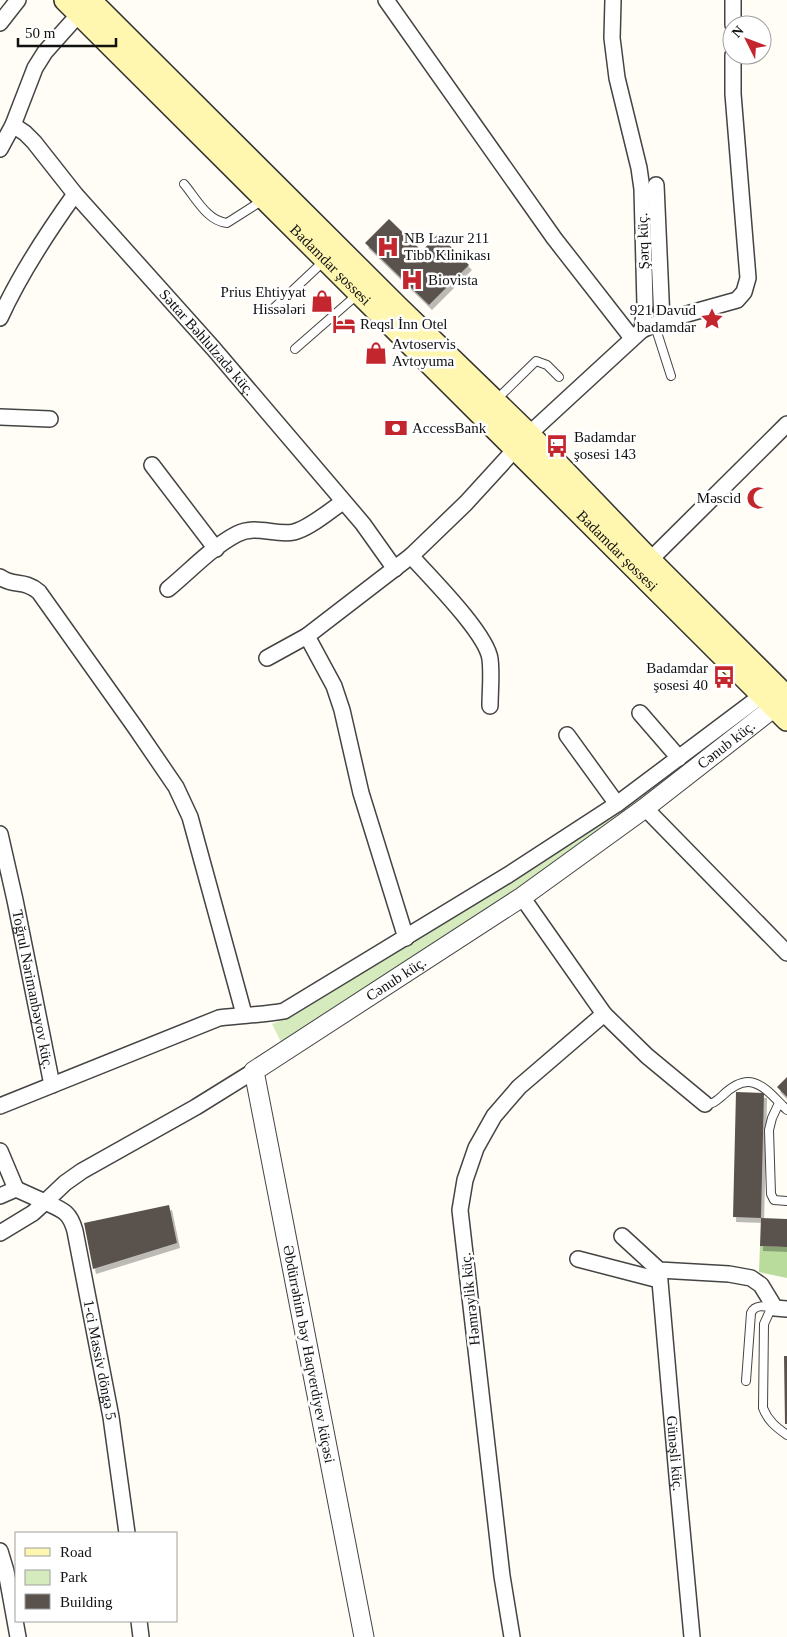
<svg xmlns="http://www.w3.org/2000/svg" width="787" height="1637" font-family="Georgia,serif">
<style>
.green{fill:#d5ebbd}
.forest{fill:#b9dc9c}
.building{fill:#5a524d;filter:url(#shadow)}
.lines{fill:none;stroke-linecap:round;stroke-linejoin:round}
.service-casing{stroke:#444;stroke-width:10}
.minor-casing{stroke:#444;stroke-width:18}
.tertiary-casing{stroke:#444;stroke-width:21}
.secondary-casing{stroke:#333;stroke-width:24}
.service{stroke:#fff;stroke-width:8}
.minor{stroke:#fff;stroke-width:15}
.tertiary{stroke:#fff;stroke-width:19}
.secondary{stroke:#fff6b0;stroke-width:21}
.labels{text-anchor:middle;stroke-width:5;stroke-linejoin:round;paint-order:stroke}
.poi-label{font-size:15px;fill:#111;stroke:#fff;text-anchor:start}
.street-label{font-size:15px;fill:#111;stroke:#fff}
</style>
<defs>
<filter id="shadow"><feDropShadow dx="3" dy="5" stdDeviation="0" flood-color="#0004"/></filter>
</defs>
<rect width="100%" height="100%" fill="#fffdf5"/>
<!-- green -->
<path class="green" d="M 739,719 L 743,723 L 659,788 L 469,923 L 281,1042 L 272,1024 L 295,1015 L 513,880 Z"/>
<!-- forest -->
<path class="forest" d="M 760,1246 L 787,1247 L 787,1278 L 759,1272 Z"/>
<!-- building -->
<path class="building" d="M 389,219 L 422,251 L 438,234 L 469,265 L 429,305 L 365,243 Z
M 787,1077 L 787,1097 L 777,1087 Z
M 736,1092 L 764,1093 L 761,1218 L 733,1217 Z
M 169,1205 L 177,1243 L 93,1269 L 84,1223 Z
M 761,1218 L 787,1219 L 787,1247 L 760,1246 Z
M 784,1356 L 787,1356 L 787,1424 L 785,1424 Z"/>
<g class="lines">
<defs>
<path id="service" d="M 184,184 C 196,198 207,221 227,223 L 263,200
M 274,308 L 324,261
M 655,326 L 671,376
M 295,349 L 358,294
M 496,400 L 536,361 L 547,365 L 559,377
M 779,1103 L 772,1118 L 769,1130 L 771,1194 L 774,1200 L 787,1201
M 705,1104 C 712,1105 716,1101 722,1096 C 752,1067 765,1089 787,1110
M 775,1308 L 769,1313 L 764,1324 L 763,1408 C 768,1421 776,1427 787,1435
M 746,1381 L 751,1313 C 755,1304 765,1306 773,1308"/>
<g id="minor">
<path d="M 386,0 L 554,238 L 632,338"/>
<path d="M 0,23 L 18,0"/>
<path d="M 733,25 L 733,0"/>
<path id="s1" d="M 13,125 L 25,133 L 34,142 L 75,194 L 213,348 L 363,524 L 395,569"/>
<path d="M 0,149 L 13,125 L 35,68 L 45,52 L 79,14"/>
<path d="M 656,185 L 662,321"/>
<path d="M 0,318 C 20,274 47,233 75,194"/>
<path d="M 642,330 L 662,321 L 737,300 L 744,292 L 748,278 L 733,94 L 733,55"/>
<path d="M 0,417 L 50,419"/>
<path d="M 152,465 L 216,549"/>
<path d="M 411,556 C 430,577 487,634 490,659 C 492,674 490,691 490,706"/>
<path d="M 650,560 L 787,424"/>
<path d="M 0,577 C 13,587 24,579 39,592 L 135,727 L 176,787 L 190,817 L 244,1014"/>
<path d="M 168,589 C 190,571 212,547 237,534 C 256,524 275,536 294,532 C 310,528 329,511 343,502"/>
<path d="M 307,636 L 334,686 L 342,710 L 361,793 L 406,938"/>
<path d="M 267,658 L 307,636 L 411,556 L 466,503 L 529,434 L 642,330 L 645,305 L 642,189 L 639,168 L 617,78 L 612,38 L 613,0"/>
<path d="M 640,713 L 679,758"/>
<path d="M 567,735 L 617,804"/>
<path d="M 645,808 L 787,953"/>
<path id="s2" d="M 0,834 L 15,900 L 52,1085"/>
<path d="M 522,897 L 604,1014 L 647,1056 L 705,1104"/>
<path d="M 0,1106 L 219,1018 C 241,1015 263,1015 284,1011 L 508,875 L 617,804 L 753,702 L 768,689"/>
<path d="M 0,1151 L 16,1189"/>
<path d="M 0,1196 L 16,1189 L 45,1202 L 65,1183 L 82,1171 L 196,1107 L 254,1071"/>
<path id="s3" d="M 0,1233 L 33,1213 L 45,1202 C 63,1210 70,1212 75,1231 L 111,1417 L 127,1533"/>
<path d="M 622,1236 L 659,1270 L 729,1274 L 751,1278 L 761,1285 L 775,1308 L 787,1309"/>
<path d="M 578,1259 L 659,1280"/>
<path id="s4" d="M 659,1270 L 677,1476 L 692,1637"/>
<path d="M 0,1551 L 6,1571 L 18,1637"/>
<path d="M 139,1621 L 141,1637"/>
<path d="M 512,1637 L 502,1576 L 460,1210 L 465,1180 L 476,1148 L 494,1116 L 519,1087 L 604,1014"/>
</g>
<g id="tertiary">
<path id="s5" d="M 364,1637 L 254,1071 L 522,897 L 645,808 L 786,698"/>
</g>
<g id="secondary">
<path id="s6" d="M 65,0 L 787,720"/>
<path d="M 90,0 L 398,307 L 529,434 L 650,560 L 787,697"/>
</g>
</defs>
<!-- service casing -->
<use href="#service" class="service-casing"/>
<!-- minor casing -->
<use href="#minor" class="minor-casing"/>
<!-- tertiary casing -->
<use href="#tertiary" class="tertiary-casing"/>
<!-- secondary casing -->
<use href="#secondary" class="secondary-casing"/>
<!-- service -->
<use href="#service" class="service"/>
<!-- minor -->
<use href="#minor" class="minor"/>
<!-- tertiary -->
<use href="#tertiary" class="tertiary"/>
<!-- secondary -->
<use href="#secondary" class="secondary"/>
</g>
<!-- icons -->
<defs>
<symbol id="hospital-bare" viewBox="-9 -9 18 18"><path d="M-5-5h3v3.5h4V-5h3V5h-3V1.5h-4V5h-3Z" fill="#c4262e" stroke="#fff" stroke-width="2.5" paint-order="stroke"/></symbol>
<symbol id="shop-bare" viewBox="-9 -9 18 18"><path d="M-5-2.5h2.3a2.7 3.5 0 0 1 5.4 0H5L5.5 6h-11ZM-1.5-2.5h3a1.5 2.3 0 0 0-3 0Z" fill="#c4262e" stroke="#fff" stroke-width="2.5" paint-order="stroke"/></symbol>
<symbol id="sight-bare" viewBox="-9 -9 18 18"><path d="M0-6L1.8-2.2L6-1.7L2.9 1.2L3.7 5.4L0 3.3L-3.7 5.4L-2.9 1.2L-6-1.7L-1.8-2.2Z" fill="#c4262e" stroke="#fff" stroke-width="2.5" paint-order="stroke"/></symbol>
<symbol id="hotel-bare" viewBox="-9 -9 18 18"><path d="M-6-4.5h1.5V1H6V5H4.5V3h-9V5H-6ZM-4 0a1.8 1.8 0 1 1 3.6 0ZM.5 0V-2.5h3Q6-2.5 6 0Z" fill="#c4262e" stroke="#fff" stroke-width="2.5" paint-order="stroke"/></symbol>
<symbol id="bank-bare" viewBox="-9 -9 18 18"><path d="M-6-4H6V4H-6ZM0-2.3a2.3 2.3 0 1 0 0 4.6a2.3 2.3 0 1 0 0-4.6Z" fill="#c4262e" stroke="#fff" stroke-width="2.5" paint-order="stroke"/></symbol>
<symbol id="bus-bare" viewBox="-9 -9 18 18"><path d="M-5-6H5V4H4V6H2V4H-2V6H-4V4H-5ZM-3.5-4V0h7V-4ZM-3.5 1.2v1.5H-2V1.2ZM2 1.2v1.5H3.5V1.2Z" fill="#c4262e" stroke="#fff" stroke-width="2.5" paint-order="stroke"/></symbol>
<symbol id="mosque-bare" viewBox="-9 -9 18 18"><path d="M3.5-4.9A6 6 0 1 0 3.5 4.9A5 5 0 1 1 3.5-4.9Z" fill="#c4262e" stroke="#fff" stroke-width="2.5" paint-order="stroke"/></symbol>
</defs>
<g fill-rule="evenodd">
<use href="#hospital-bare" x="372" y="231" width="32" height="32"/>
<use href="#hospital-bare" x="396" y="264" width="32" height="32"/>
<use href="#shop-bare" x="306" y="285" width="32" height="32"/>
<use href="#sight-bare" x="696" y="303" width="32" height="32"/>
<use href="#hotel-bare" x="328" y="308" width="32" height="32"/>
<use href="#shop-bare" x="360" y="337" width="32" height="32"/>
<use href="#bank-bare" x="380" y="412" width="32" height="32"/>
<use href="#bus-bare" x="541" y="430" width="32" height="32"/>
<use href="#mosque-bare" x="742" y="482" width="32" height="32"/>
<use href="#bus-bare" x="708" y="661" width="32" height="32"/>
</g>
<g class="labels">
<!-- poi labels -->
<g class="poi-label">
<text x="404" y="243">NB Lazur 211<tspan x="404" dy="17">Tibb Klinikası</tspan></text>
<text x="428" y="285">Biovista</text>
<text x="306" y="297" text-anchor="end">Prius Ehtiyyat<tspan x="306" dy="17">Hissәlәri</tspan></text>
<text x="696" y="315" text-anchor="end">921 Davud<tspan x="696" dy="17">badamdar</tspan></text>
<text x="360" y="329">Reqsl İnn Otel</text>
<text x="392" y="349">Avtoservis<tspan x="392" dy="17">Avtoyuma</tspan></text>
<text x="412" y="433">AccessBank</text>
<text x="574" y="442">Badamdar<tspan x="574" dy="17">şosesi 143</tspan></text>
<text x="741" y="503" text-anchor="end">Məscid</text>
<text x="708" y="673" text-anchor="end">Badamdar<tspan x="708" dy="17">şosesi 40</tspan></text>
</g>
<!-- street labels -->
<g class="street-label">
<text transform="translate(643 241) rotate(-92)" y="5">Şərq küç.</text>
<text dy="5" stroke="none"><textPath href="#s6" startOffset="375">Badamdar şossesi</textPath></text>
<text dy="5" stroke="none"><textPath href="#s1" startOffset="292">Səttar Bəhlulzadə küç.</textPath></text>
<text dy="5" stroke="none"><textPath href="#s6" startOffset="780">Badamdar şossesi</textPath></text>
<text dy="5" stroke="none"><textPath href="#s5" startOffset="1151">Cənub küç.</textPath></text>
<text dy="5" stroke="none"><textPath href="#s5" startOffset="746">Cənub küç.</textPath></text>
<text dy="5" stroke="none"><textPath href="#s2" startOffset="159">Toğrul Nərimanbəyov küç.</textPath></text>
<text transform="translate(470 1299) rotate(-96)" y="5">Həmrəylik küç.</text>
<text transform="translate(309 1354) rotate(79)" y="5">Əbdürrəhim bəy Haqverdiyev küçəsi</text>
<text dy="5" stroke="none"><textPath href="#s3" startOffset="230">1-ci Massiv döngə 5</textPath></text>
<text dy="5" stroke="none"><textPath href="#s4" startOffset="184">Günəşli küç.</textPath></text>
</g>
</g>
<!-- legend -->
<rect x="15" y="1532" width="162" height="90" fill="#ffffff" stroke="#a0a0a0"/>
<rect x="25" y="1548" width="25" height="8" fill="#fff6b0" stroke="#a0a0a0"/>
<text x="60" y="1557" font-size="15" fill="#111111">Road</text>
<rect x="25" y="1570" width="25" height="15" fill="#d5ebbd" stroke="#a0a0a0"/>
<text x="60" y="1582" font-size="15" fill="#111111">Park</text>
<rect x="25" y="1594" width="25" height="15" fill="#5a524d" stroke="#a0a0a0"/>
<text x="60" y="1607" font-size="15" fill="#111111">Building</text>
<!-- north arrow -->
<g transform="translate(747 40) rotate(312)"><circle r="24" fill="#ffffff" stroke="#a0a0a0"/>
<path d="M0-4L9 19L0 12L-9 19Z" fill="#c4262e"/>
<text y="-8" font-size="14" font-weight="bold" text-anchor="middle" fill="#111111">N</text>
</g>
<!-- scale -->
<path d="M18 38v8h98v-8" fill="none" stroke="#111111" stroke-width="2.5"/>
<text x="25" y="38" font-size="15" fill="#111111" stroke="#ffffff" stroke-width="4" paint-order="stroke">50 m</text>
</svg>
